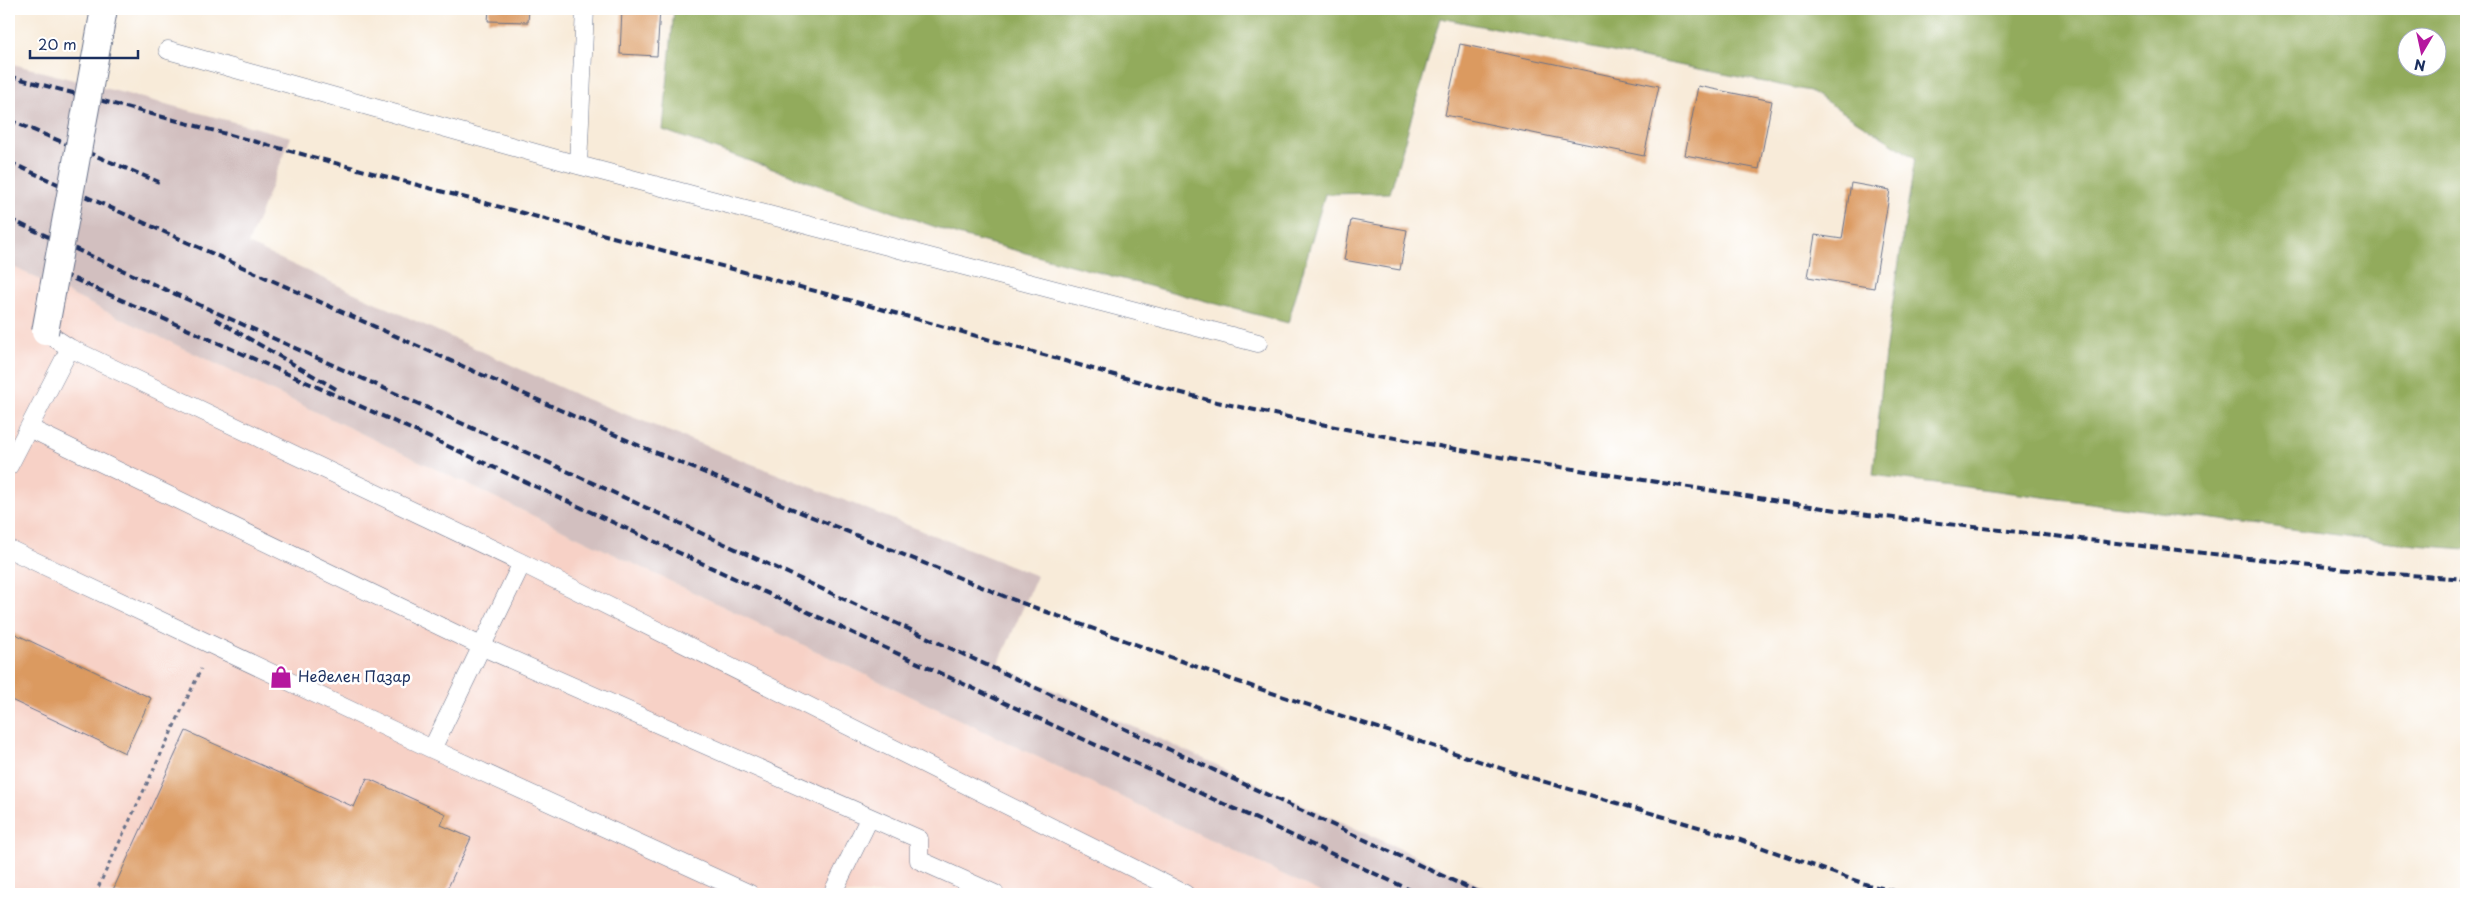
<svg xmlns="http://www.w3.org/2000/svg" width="2475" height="903" font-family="'Playpen Sans',sans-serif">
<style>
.built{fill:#f7d1c6}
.industrial{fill:#d2bfbf}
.forest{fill:#92ab5c;stroke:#566d5d;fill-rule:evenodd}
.building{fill:#db9a61}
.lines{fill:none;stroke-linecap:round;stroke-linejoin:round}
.service-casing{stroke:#687189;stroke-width:19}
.path{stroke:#687189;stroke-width:3;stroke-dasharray:4 4;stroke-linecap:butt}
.service{stroke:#fff;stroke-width:18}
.rail{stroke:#1b2f5e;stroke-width:4;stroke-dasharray:8 4;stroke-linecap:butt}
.pedestrian-bridge-casing{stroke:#687189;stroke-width:28;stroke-linecap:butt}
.pedestrian-bridge{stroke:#fff;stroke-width:26}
.labels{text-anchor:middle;stroke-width:5;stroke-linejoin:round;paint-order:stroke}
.poi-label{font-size:15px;fill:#1b2f5e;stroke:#fff;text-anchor:start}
</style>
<rect width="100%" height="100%" fill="#fff"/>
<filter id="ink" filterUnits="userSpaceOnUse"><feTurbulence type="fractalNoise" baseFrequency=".02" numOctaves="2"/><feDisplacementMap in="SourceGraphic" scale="10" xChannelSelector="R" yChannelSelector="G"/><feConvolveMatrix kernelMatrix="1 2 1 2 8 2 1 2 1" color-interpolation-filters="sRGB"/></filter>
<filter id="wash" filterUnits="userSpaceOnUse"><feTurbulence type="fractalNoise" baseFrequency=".0096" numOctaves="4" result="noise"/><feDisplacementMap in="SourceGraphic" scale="20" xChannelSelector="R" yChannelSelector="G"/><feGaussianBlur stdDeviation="1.12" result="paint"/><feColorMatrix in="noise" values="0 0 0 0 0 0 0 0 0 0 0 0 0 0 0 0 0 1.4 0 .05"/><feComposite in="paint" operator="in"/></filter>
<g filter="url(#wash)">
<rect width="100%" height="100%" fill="#f8ebd9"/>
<!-- built -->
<path class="built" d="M 9,265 L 1324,894 L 9,894 Z"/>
<!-- industrial -->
<path class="industrial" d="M 9,63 L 291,137 L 248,244 L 579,396 L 1037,576 L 998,665 L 1499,894 L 1324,894 L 9,265 Z"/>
<!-- forest -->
<path class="forest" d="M 674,9 L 2466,9 L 2466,549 L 2415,545 L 1873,475 L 1885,353 L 1915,158 L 1810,91 L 1440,18 L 1390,193 L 1325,194 L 1288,323 L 958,235 L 663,130 ZM 2408,38 L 2438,38 L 2438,68 L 2408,68 Z"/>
<g id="blocks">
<!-- building -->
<path class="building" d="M 489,9 L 529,9 L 528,22 L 488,21 Z
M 622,9 L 660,9 L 657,56 L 620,54 Z
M 1460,44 L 1659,86 L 1644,156 L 1445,115 Z
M 1698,86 L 1772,101 L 1759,169 L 1685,155 Z
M 1851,183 L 1890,190 L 1874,288 L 1808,277 L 1815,235 L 1842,239 Z
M 1351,220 L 1407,230 L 1400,270 L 1344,260 Z
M 9,631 L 151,698 L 125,753 L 9,699 Z
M 186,731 L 354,807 L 367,778 L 446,814 L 441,825 L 471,838 L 445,894 L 116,894 L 112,892 Z"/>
</g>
</g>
<g filter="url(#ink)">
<use href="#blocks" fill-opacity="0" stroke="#687189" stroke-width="1"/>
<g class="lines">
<defs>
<path id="service" d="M 168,50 L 578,165 L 1258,343
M 578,165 L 585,9
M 45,332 L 70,348 L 522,563 L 1185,894
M 29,428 L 483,647 L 919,839 L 919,860 L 995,894
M 9,466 L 70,348
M 9,549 L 432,749 L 750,894
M 432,749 L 522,563
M 832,894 L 869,819"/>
</defs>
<!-- service casing -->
<use href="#service" class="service-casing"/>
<!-- path -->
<path class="path" d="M 9,893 L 13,894
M 95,894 L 201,669"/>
<!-- service -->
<use href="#service" class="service"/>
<!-- rail -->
<path class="rail" d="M 9,76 L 849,300 L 1118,376 L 1212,401 L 1340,428 L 1522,461 L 1868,515 L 2381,573 L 2466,579
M 9,120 L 159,182
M 9,162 L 640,446 L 1006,597 L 1236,681 L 1515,773 L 1729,836 L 1868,885 L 1908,894
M 9,219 L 543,460 L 1482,894
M 63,274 L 389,419 L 1419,894
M 215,319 L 336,389"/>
<defs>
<path id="pedestrian-bridge" d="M 45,332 L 104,9"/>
</defs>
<!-- pedestrian-bridge casing -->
<use href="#pedestrian-bridge" class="pedestrian-bridge-casing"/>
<!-- pedestrian-bridge -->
<use href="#pedestrian-bridge" class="pedestrian-bridge"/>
</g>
</g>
<!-- icons -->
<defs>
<symbol id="shop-bare" viewBox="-9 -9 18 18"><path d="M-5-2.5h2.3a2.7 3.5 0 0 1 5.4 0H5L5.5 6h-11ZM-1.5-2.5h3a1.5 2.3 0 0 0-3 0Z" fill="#b5179e" stroke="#fff" stroke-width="2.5" paint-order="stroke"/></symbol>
</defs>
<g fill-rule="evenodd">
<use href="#shop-bare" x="265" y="661" width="32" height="32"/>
</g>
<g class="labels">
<!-- poi labels -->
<g class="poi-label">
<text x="298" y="682">Неделен Пазар</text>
</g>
</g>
<!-- margin -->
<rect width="2475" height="903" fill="none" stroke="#fff" stroke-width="30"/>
<!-- north arrow -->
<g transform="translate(2422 52) rotate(189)"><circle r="24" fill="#ffffff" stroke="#a4acbf"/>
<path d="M0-4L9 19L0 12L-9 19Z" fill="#b5179e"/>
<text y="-8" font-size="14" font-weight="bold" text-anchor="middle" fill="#1b2f5e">N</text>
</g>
<!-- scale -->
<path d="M30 50v8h108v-8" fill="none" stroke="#1b2f5e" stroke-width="2.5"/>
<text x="38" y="50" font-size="15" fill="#1b2f5e" stroke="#ffffff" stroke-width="4" paint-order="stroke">20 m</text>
</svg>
